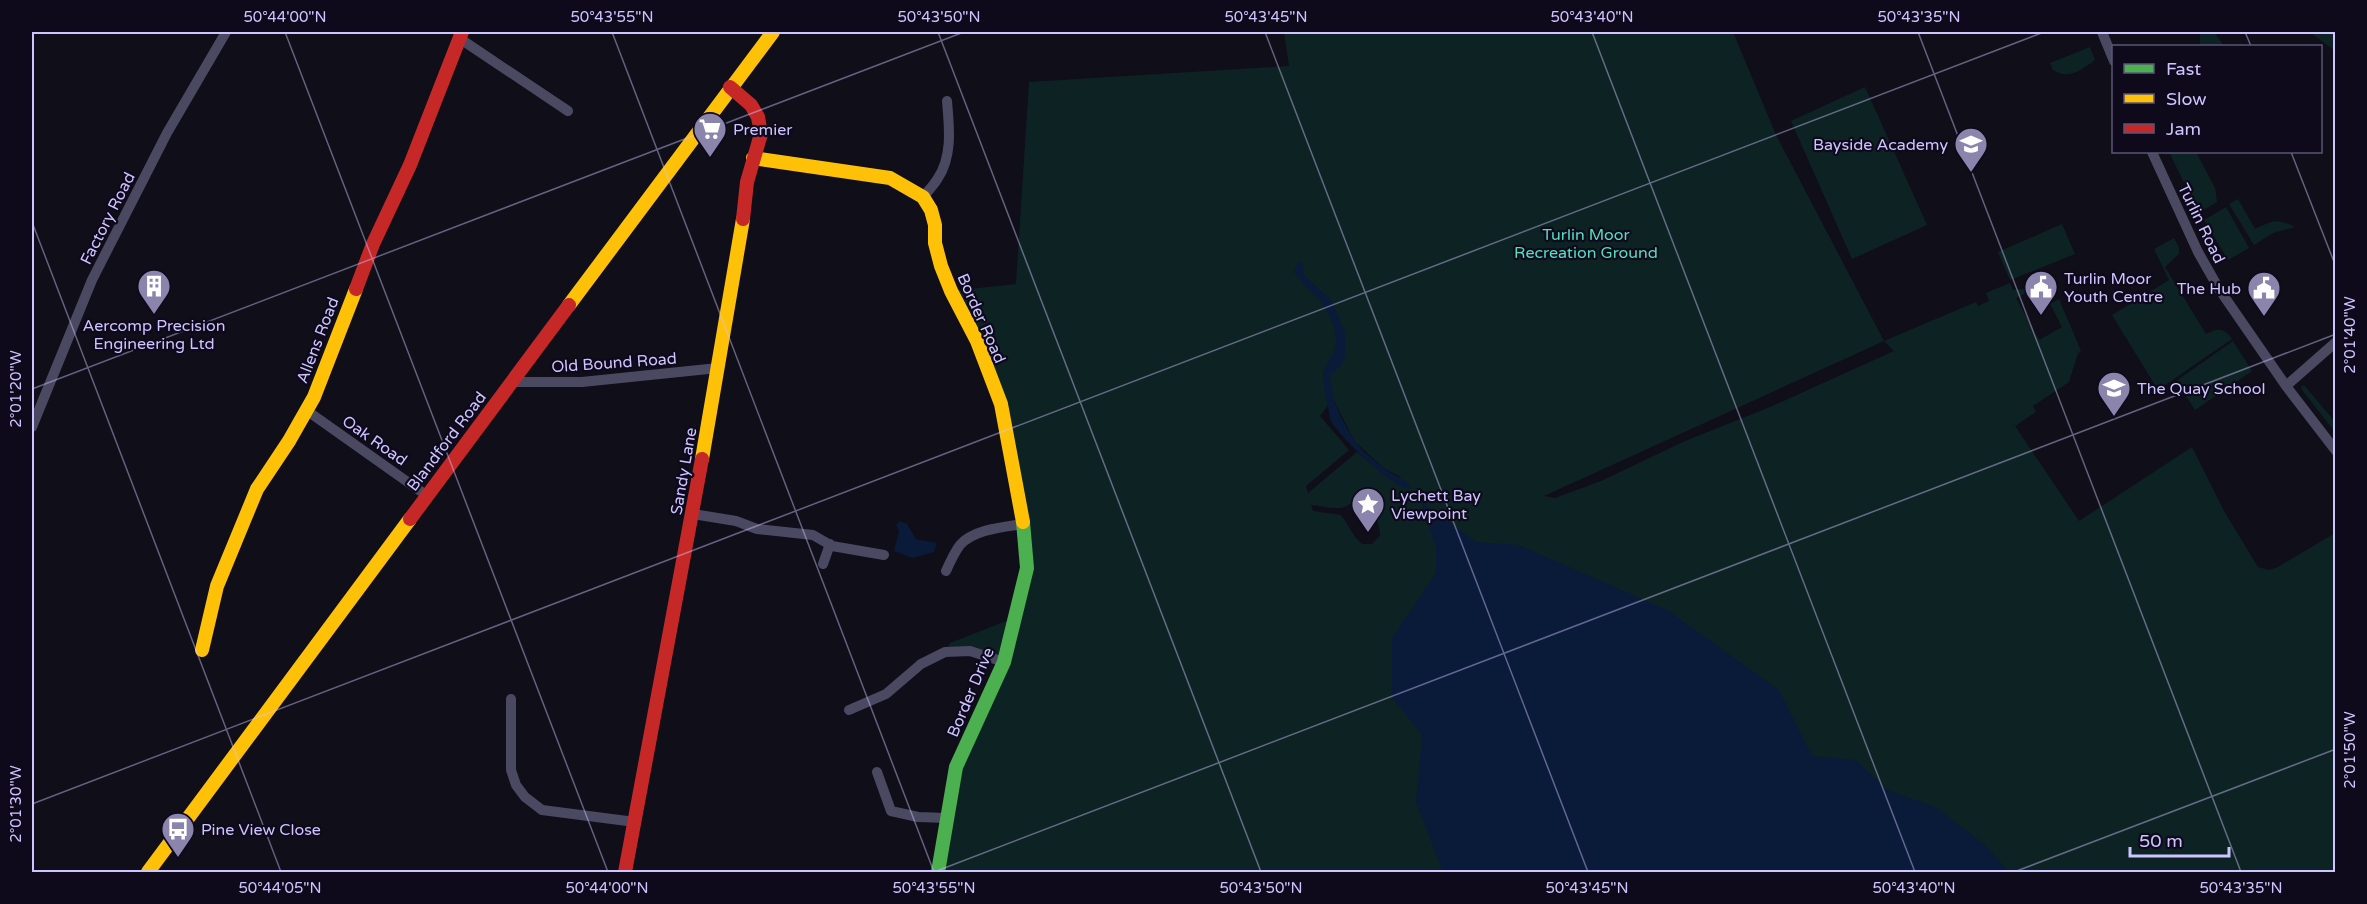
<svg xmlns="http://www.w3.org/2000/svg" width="2367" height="904" font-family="'Varela Round',sans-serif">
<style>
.green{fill:#0d2323;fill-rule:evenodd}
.water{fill:#0a1a39}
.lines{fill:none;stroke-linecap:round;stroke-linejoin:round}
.street{stroke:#4b4961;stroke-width:10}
.fast{stroke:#4caf50;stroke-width:14}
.slow{stroke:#ffc107;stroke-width:14}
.jam{stroke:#c62828;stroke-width:14}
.ticks{fill:none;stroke:#cdc5ff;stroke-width:1.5;stroke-opacity:0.45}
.labels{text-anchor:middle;stroke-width:4.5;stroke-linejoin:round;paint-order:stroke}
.poi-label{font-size:16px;fill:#cdc5ff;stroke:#0e0a1c;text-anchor:start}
.street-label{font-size:16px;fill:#cdc5ff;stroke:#0e0a1c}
.park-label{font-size:16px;fill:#50e0bf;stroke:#0e0a1c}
.neatline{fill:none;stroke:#cdc5ff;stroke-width:2}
.ticks-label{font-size:15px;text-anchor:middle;fill:#cdc5ff}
</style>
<rect width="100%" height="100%" fill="#100e18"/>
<!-- green -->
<path class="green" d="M 1284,32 L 1733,32 L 1776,135 L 1884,341 L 1976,302 L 1978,306 L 1989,301 L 1986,293 L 2010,283 L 2013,290 L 2034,288 L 2048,280 L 2056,294 L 2049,297 L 2045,289 L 2031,296 L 2028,292 L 2016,298 L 2039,340 L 2062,327 L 2050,304 L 2059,299 L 2081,351 L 2078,353 L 2069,382 L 2033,406 L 2036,412 L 2015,426 L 2079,521 L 2192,447 L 2224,511 L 2258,567 L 2269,570 L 2278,567 L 2335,533 L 2335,872 L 938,872 L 951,793 L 1003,662 L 970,651 L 945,652 L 950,643 L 1014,618 L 1027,568 L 1001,404 L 951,291 L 1016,284 L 1029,82 L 1289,66 ZM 1884,341 L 1894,351 L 1770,407 L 1685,441 L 1601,481 L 1555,498 L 1544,496 ZM 1333,399 L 1355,442 L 1385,469 L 1401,477 L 1386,476 L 1357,452 L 1308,493 L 1306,486 L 1349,450 L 1320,416 ZM 1352,502 C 1370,508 1380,516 1380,536 L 1372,544 L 1362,544 C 1350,533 1350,526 1341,515 L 1313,511 L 1311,505 C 1325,506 1342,513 1352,502 Z
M 2200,32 L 2214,32 L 2224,46 L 2200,46 Z
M 2310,32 L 2335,32 L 2335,51 Z
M 2090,47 L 2095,60 C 2081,70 2070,80 2053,70 L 2050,63 Z
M 1865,87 L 1927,225 L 1852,259 L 1791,121 Z
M 2169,152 L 2196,152 L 2215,188 L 2217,202 L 2199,213 Z
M 2238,199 L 2255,229 C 2273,220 2277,218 2295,227 L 2273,233 L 2254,245 L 2229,204 Z
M 2226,207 L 2249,248 L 2228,260 L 2204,220 Z
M 2062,224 L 2075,254 L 2010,280 L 1998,252 Z
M 2174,238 L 2179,248 L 2179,254 L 2165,267 L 2206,334 C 2217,328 2224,327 2232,339 L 2158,390 L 2112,315 L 2169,280 L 2154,249 Z
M 2233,341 L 2252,371 L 2195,410 L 2176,381 Z
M 2304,385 L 2335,422 L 2335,432 L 2302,390 L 2301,387 Z"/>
<!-- water -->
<path class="water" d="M 1298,262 L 1303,264 L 1304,275 L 1331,300 L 1345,332 L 1345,357 L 1342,364 L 1331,374 L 1330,380 L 1334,401 L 1342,419 L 1355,442 L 1363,451 L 1385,469 L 1410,484 L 1410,489 C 1394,490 1339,436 1331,421 C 1330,419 1323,383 1323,380 C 1322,360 1342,357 1334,328 C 1326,298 1309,295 1294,272 Z
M 1421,502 L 1476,542 L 1519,545 L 1667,610 L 1779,690 L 1812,756 L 1856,760 L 1886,789 L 1937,808 L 1985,845 L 2009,872 L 1443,872 L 1416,802 L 1422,735 L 1392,698 L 1392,638 L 1436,573 L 1436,547 Z
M 900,521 L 907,524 L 916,539 L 937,543 L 934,552 L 912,558 L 894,551 L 899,531 L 896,525 Z"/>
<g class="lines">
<!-- street -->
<path class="street" d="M 2102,32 L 2114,61
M 459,38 L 568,111
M 2152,152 L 2198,252 L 2219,289 L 2286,386 L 2336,451
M 923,197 C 928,191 934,185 938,178 C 953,155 949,126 947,101
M 511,382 L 582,382 L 718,368
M 2286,386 L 2336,342
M 306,410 L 426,495
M 32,427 L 92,280 L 167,133 L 226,32
M 693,514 L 736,521 L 757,529 L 813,535 L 832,546 L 884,555
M 823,564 L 830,544
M 946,571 C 950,562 954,553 960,545 C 974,529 1004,527 1023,524
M 511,699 L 511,770 L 516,785 L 525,797 L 542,810 L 635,822
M 849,710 L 886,694 L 921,664 L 945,652 L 970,651 L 1004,662
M 877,772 L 891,811 L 918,817 L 948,818"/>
<!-- fast -->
<path class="fast" d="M 938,872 L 956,767 L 1004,662 L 1027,568 L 1023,522"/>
<!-- slow -->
<path class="slow" d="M 753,158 L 890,178 L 923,197 L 931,210 L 935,225 L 935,243 L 941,266 L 951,291 L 977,341 L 1001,404 L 1023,522
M 569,305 L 773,32
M 702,459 L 743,219
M 202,650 L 217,586 L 257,489 L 289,441 L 314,397 L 356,289
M 148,872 L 410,519"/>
<!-- jam -->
<path class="jam" d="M 730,87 L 751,105 L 758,117 L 761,134 L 747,182 L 743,219
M 356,289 L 373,244 L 410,165 L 462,32
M 410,519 L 569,305
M 625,872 L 702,459"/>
</g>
<!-- ticks -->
<path class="ticks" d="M 285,32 L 608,872M 612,32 L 934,872M 938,32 L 1261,872M 1265,32 L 1588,872M 1592,32 L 1915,872M 1918,32 L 2241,872M 2245,32 L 2251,46M 2291,152 L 2336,267M 32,222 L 281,872M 32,389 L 964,32M 32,804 L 2044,32M 934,872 L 2336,334M 2014,872 L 2336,749"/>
<!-- icons -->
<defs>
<symbol id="supermarket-pin" viewBox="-11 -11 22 30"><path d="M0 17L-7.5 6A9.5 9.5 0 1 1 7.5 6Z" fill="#8b85ae" stroke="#0e0a1c"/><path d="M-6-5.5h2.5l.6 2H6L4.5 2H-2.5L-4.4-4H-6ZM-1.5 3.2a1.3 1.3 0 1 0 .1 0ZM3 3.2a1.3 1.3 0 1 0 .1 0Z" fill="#fff"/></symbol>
<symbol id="school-pin" viewBox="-11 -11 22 30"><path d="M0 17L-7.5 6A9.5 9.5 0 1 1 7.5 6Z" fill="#8b85ae" stroke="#0e0a1c"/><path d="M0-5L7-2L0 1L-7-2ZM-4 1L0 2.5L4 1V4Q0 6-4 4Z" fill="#fff"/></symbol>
<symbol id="building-pin" viewBox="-11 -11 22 30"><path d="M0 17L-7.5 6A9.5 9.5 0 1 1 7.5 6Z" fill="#8b85ae" stroke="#0e0a1c"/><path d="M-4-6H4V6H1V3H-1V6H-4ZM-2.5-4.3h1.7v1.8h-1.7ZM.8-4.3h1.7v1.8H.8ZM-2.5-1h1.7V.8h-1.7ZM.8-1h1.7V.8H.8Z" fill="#fff"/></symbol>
<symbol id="civic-pin" viewBox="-11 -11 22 30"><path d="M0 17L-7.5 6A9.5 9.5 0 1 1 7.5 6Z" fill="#8b85ae" stroke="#0e0a1c"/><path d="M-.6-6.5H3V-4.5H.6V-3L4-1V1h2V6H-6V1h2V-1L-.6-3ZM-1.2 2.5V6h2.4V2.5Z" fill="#fff"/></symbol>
<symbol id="sight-pin" viewBox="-11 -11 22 30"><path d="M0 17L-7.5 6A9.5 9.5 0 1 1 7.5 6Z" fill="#8b85ae" stroke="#0e0a1c"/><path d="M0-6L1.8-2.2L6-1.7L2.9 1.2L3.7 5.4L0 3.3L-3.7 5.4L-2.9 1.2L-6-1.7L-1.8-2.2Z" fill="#fff"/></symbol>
<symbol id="bus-pin" viewBox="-11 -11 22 30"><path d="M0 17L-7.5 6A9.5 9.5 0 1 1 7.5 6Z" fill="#8b85ae" stroke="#0e0a1c"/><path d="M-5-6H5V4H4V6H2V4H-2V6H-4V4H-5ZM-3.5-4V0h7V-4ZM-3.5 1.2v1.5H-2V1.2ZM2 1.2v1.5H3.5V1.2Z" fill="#fff"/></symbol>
</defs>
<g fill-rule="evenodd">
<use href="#supermarket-pin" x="691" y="110" width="38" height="52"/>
<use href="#school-pin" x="1952" y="125" width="38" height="52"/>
<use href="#building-pin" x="135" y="267" width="38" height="52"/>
<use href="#civic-pin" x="2022" y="268" width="38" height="52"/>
<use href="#civic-pin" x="2245" y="269" width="38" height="52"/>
<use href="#school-pin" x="2095" y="369" width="38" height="52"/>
<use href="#sight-pin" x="1349" y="485" width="38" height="52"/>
<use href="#bus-pin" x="159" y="810" width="38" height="52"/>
</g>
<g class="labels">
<!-- poi labels -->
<g class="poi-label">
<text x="733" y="135">Premier</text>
<text x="1948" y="150" text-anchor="end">Bayside Academy</text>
<text x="2064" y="284">Turlin Moor<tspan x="2064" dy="18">Youth Centre</tspan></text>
<text x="2241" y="294" text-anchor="end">The Hub</text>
<text x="154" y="331" text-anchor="middle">Aercomp Precision<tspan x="154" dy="18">Engineering Ltd</tspan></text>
<text x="2137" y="394">The Quay School</text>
<text x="1391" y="501">Lychett Bay<tspan x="1391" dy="18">Viewpoint</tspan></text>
<text x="201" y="835">Pine View Close</text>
</g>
<!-- street labels -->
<g class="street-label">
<text transform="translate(107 218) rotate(-63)" y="6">Factory Road</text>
<text transform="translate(2202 223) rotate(64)" y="6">Turlin Road</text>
<text transform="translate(982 318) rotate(66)" y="6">Border Road</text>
<text transform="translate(317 340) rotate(-69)" y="6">Allens Road</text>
<text transform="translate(614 362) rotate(-4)" y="6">Old Bound Road</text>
<text transform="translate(375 440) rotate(35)" y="6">Oak Road</text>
<text transform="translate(446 441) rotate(-53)" y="6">Blandford Road</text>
<text transform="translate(683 471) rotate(-80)" y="6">Sandy Lane</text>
<text transform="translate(970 692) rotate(-67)" y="6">Border Drive</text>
</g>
<!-- park labels -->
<g class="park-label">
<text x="1586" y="240">Turlin Moor<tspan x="1586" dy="18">Recreation Ground</tspan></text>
</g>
</g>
<!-- border -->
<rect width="2367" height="904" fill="none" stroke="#0e0a1c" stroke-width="66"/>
<!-- legend -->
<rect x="2112" y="45" width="210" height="108" fill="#0e0a1c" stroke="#5a5577" stroke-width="1.5"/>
<rect x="2124" y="64" width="30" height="9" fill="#4caf50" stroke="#5a5577" stroke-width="1.5"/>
<text x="2166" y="75" font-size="18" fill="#cdc5ff">Fast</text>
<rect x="2124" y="94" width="30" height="9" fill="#ffc107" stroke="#5a5577" stroke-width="1.5"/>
<text x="2166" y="105" font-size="18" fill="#cdc5ff">Slow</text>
<rect x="2124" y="124" width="30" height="9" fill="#c62828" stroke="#5a5577" stroke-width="1.5"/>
<text x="2166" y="135" font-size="18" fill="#cdc5ff">Jam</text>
<!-- scale -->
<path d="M2130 847v9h99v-9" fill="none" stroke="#cdc5ff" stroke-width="3"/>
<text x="2139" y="847" font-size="18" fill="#cdc5ff" stroke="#0e0a1c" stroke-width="4.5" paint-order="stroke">50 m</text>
<rect x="33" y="33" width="2301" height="838" class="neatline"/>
<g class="ticks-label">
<text x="285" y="22">50°44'00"N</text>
<text x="612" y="22">50°43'55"N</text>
<text x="939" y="22">50°43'50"N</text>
<text x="1266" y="22">50°43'45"N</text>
<text x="1592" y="22">50°43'40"N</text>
<text x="1919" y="22">50°43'35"N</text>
<text transform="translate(2350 335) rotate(-90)" y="5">2°01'40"W</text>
<text transform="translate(16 389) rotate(-90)" y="5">2°01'20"W</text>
<text transform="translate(2350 750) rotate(-90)" y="5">2°01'50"W</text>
<text transform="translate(16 804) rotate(-90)" y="5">2°01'30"W</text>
<text x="280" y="893">50°44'05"N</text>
<text x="607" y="893">50°44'00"N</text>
<text x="934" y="893">50°43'55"N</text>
<text x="1261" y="893">50°43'50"N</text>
<text x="1587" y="893">50°43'45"N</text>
<text x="1914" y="893">50°43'40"N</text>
<text x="2241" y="893">50°43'35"N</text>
</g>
</svg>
